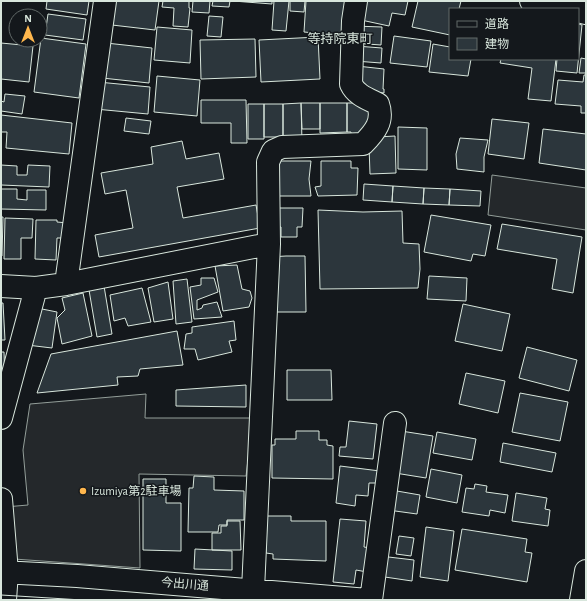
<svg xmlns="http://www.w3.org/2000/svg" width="587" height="601" font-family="'Alegreya Sans','Noto Sans JP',sans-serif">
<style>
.parking{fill:#24282b;stroke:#939e99}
.building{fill:#2c363c;stroke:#d8e6dc}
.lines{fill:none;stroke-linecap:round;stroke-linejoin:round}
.minor-casing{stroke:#d8e6dc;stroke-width:24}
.minor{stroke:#14181c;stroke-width:22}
.tram{stroke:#d8e6dc;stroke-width:1}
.poi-dot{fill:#ffb74d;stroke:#14181c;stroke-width:1.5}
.labels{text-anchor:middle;stroke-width:3;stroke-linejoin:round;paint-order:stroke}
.poi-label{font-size:12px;fill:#d8e6dc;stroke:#14181c;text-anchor:start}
.street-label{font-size:12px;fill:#d8e6dc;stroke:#14181c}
.neighbourhood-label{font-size:13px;fill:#d8e6dc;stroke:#14181c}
</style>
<rect width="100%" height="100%" fill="#14181c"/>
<!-- parking -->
<path class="parking" d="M 492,175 L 586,188 L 586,230 L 488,215 Z
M 146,394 L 145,418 L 253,418 L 246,476 L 139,474 L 140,568 L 14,559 L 5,507 L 28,505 L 23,450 L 30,404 Z"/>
<!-- building -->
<path class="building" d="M 47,1 L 89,1 L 87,15 L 46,9 Z
M 108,1 L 159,1 L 155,30 L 112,25 Z
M 163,1 L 189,1 L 189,8 L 190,8 L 188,27 L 173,26 L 174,8 L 162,7 Z
M 193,1 L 210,1 L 209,13 L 192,12 Z
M 213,1 L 230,1 L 229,7 L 212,6 Z
M 233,1 L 272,1 L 272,4 Z
M 274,1 L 289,1 L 286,31 L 272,30 Z
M 290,1 L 305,1 L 304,12 L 290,11 Z
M 306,1 L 351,1 L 348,36 L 304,32 Z
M 365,1 L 408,1 L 405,15 L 392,13 L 389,26 L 361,20 Z
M 418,1 L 461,1 L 459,9 L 450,9 L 450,35 L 412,27 Z
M 48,14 L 86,19 L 83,40 L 45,35 Z
M 209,16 L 223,17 L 221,37 L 207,36 Z
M 578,24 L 582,25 L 577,73 L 556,71 L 557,59 L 578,59 Z
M 354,26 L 382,27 L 381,45 L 353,43 Z
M 157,27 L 192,30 L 190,63 L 154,60 Z
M 394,36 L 431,41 L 427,67 L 390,63 Z
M 318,37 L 320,79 L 261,82 L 259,40 Z
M 41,38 L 86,44 L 79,98 L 34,92 Z
M 255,39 L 256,77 L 201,79 L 200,40 Z
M 1,43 L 33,46 L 29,82 L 1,79 Z
M 106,43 L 152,48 L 149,83 L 102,78 Z
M 433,44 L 450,47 L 450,59 L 471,59 L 468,76 L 429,72 Z
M 356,46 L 382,48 L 381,63 L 355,61 Z
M 581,58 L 586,59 L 586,73 L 579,73 Z
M 501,59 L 556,59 L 551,101 L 528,99 L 532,68 L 500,63 Z
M 357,66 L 384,69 L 383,89 L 384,89 L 384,93 L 359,90 Z
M 584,75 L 586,75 L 586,113 L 581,113 L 581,106 L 555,104 L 558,80 L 583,82 Z
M 157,76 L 200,80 L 197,116 L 154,112 Z
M 98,82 L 150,87 L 148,114 L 95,109 Z
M 5,94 L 25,96 L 22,114 L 1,111 L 1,101 L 4,102 Z
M 201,100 L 246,100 L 247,143 L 231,143 L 231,123 L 201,123 Z
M 301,103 L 302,142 L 283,142 L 283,104 Z
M 301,103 L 320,103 L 320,129 L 302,129 Z
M 320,103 L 347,103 L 347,132 L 320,133 Z
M 347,103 L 359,103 L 359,107 L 370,107 L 368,129 L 363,133 L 351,136 L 351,132 L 347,132 Z
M 248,104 L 264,104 L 264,139 L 248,139 Z
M 264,104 L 283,104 L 283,137 L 264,137 Z
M 1,115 L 72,123 L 69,154 L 6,148 L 7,132 L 1,132 Z
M 126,118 L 151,121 L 149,134 L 124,131 Z
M 492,119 L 529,123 L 524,159 L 488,154 Z
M 398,127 L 427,128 L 427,170 L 398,169 Z
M 543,129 L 586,134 L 586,170 L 539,163 Z
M 395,136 L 396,173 L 370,174 L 369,146 L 377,145 L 377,137 Z
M 460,138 L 488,140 L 484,157 L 484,172 L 457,169 L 456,154 Z
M 182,141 L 186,159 L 219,153 L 224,179 L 177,187 L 183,218 L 256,205 L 260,228 L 99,257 L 95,235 L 133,228 L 126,190 L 105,194 L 101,173 L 153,164 L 151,147 Z
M 273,161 L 311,161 L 309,179 L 311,196 L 273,196 Z
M 321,161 L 351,161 L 351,168 L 358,168 L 357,195 L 318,196 L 315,187 L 321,186 Z
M 1,165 L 17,166 L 17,175 L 27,175 L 28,165 L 50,166 L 49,187 L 1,185 Z
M 364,184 L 393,186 L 392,202 L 363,200 Z
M 393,186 L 424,188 L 423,204 L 392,202 Z
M 424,188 L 450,189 L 449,205 L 423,204 Z
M 1,189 L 17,189 L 17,199 L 27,200 L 27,190 L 46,190 L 46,210 L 1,209 Z
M 450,189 L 481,191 L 480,206 L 449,205 Z
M 273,208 L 303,208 L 302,227 L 297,227 L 297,237 L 281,237 L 281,227 L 271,226 Z
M 318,210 L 363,212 L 402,211 L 403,243 L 419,244 L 420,269 L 418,288 L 320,289 Z
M 431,215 L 491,225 L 485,256 L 473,254 L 471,261 L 424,252 Z
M 1,217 L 3,217 L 2,256 L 1,256 Z
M 5,218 L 33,219 L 32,238 L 21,238 L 21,259 L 4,259 Z
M 36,220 L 57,220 L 57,222 L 68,223 L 67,238 L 57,238 L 56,260 L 35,259 Z
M 502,224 L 582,237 L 573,293 L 552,289 L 557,259 L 497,249 Z
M 286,256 L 305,256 L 306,312 L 269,312 L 269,257 Z
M 237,265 L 242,289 L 250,291 L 252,298 L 249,307 L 223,311 L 215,266 Z
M 429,276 L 467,278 L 466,301 L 427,299 Z
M 201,278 L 214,278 L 218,292 L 197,300 L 197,310 L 202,308 L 203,305 L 217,302 L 222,317 L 194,319 L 190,287 L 201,285 Z
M 187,279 L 192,322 L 176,324 L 173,281 Z
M 168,282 L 173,319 L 154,322 L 148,288 Z
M 104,286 L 112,334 L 97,337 L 89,290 Z
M 142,288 L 151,322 L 128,326 L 125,318 L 114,321 L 110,295 Z
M 83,293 L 92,336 L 62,344 L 57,318 L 65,310 L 62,298 Z
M 1,303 L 3,303 L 5,340 L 1,340 Z
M 463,304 L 510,314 L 502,351 L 455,341 Z
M 37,308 L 57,312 L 52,348 L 27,345 Z
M 234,321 L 236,340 L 229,341 L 232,352 L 198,360 L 195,349 L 184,349 L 186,334 L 192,333 L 192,327 Z
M 177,331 L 183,365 L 140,369 L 138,376 L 117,377 L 118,385 L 37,393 L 51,354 Z
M 527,347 L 577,360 L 569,391 L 519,378 Z
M 1,352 L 4,352 L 5,381 L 1,381 Z
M 287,370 L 331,370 L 332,400 L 287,400 Z
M 466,373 L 505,381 L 498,413 L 459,404 Z
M 246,385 L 246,407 L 176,406 L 176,390 Z
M 520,393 L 568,402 L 560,441 L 512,432 Z
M 349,421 L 377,424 L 373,459 L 339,456 L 340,447 L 346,447 Z
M 296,431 L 319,431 L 319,440 L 327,440 L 327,445 L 333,446 L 333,479 L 272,478 L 272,445 L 275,445 L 275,439 L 296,439 Z
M 401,431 L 433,436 L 426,478 L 395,473 Z
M 437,432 L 476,439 L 472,460 L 433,453 Z
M 503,443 L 556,453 L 552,472 L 500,462 Z
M 340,466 L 380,471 L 378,483 L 369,483 L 368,496 L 356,495 L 355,506 L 336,503 Z
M 431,469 L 462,475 L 457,503 L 426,497 Z
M 194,476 L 214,477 L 214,490 L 244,491 L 244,520 L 227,520 L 227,525 L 219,525 L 218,532 L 188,532 L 189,488 L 193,488 Z
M 143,479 L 166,479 L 166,503 L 181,503 L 181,551 L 143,550 Z
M 475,484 L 487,486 L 486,492 L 508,495 L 505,513 L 490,510 L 489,516 L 462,512 L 466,488 L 474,489 Z
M 391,490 L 420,495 L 417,514 L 388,510 Z
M 516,493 L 547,498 L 545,509 L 550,510 L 548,526 L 512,521 Z
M 267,516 L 291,516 L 291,521 L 326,521 L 326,561 L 273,559 L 273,554 L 266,553 Z
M 340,519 L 366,521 L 364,547 L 370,548 L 367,572 L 356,570 L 354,584 L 333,582 Z
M 227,521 L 240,521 L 241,550 L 212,550 L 212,533 L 221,533 L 221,526 L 227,526 Z
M 426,527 L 454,531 L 448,581 L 420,577 Z
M 462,529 L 527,539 L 525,552 L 532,553 L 527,582 L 455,570 Z
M 399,536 L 414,538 L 411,556 L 396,554 Z
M 195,549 L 232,551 L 232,570 L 194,569 Z
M 380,556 L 414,560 L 412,581 L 378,576 Z"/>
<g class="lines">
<defs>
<path id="minor" d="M 531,1 L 567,9
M 578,11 L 586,13
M 66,284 L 105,1
M 1,286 L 36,288 L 66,284 L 269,244
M 1,418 L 36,288
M 1,499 L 7,572 L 5,600
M 1,572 L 77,576 L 368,600
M 253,590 L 269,244 L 268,162 L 273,151 L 282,147 L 363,144 C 375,132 384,121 378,104 C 368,99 356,95 351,84 L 353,21 L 356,1
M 371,600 L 395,423
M 581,600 L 586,571"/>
</defs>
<!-- minor casing -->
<use href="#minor" class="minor-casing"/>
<!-- minor -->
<use href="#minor" class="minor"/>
<!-- tram -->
<path class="tram" d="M 1,595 L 82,600"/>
</g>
<!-- markers -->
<circle class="poi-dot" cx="83" cy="491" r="4"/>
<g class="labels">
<!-- poi labels -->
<g class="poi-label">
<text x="91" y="495">Izumiya第2駐車場</text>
</g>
<!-- street labels -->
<g class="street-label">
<text transform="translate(185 584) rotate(5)" y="4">今出川通</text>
</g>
<!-- neighbourhood labels -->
<g class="neighbourhood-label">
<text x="340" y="43">等持院東町</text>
</g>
</g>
<!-- border -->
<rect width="587" height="601" fill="none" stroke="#d8e6dc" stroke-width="4"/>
<!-- legend -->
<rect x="449" y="8" width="130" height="52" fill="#14181c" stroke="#626a69"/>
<rect x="457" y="21" width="20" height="6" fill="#14181c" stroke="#626a69"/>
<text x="485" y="28" font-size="12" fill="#d8e6dc">道路</text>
<rect x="457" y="38" width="20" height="12" fill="#2c363c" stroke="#626a69"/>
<text x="485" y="48" font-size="12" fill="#d8e6dc">建物</text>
<!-- north arrow -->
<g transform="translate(28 28)"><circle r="19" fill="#14181c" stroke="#626a69"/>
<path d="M0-3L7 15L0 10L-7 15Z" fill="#ffb74d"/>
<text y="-6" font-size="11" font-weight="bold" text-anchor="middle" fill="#d8e6dc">N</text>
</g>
</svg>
